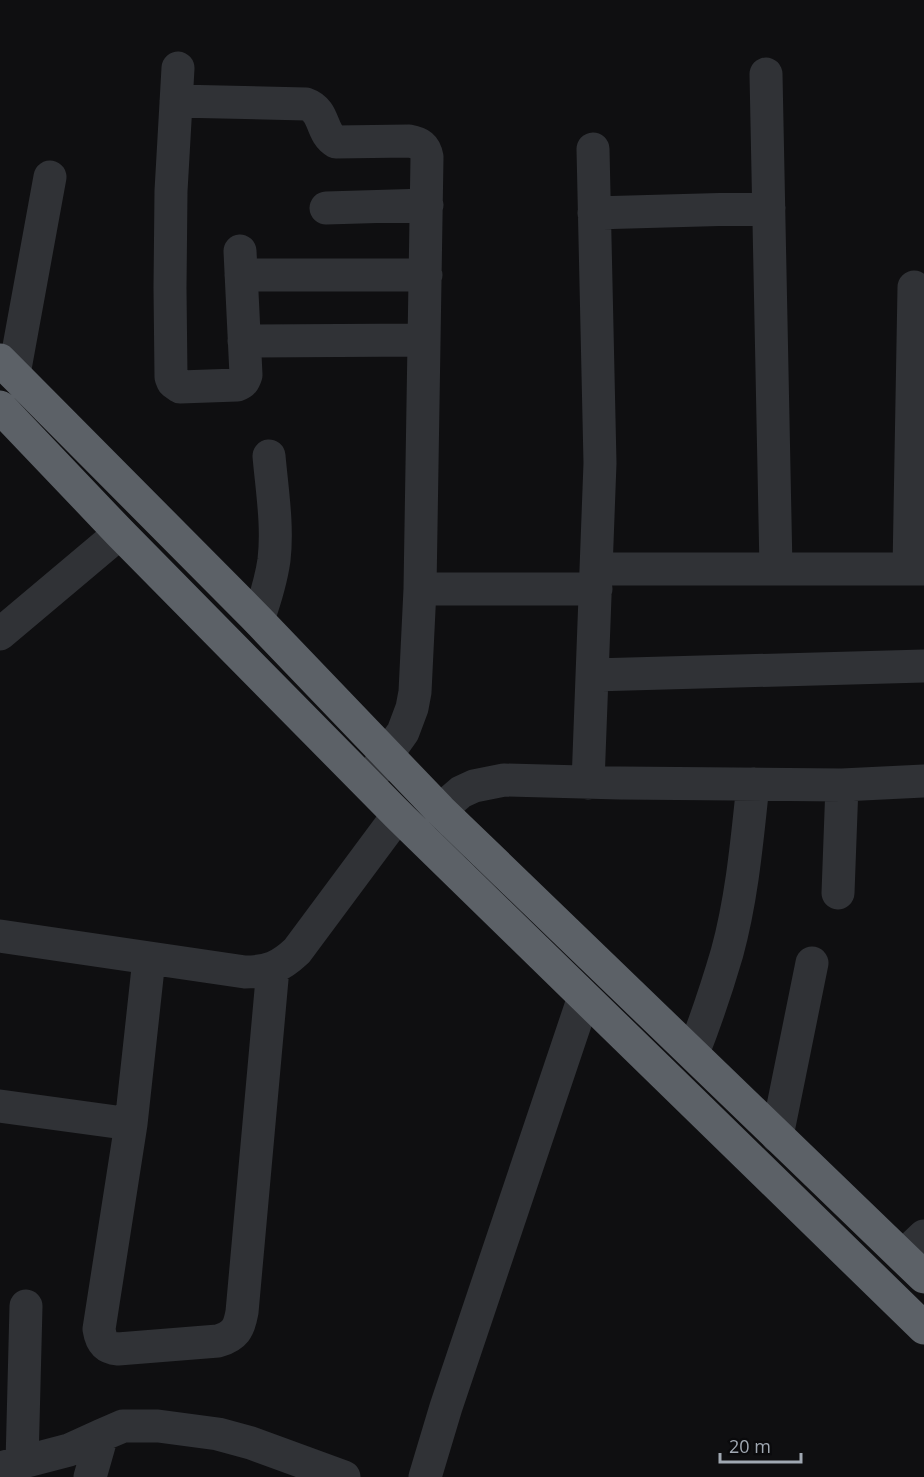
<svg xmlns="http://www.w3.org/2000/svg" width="924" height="1477" font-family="'Open Sans',sans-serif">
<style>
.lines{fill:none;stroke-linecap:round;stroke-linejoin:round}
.minor{stroke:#303236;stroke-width:33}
.highway{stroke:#5c6167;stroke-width:33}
</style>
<rect width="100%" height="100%" fill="#0f0f11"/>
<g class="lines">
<!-- minor -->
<path class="minor" d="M 178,68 L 171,191 L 170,288 L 171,377 L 173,382 L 180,387 L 237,385 C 243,383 244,381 246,375 L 240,251
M 766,74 L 776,569
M 176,101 L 306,104 C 326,111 320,133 336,142 L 409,141 C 420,143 425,146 427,157 L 420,589 L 415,692 L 412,708 L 403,732 L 367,783
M 326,208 L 427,205
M 594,213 L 769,208
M 241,275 L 426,275
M 244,341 L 424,340
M 14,374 L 50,177
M 596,569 L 924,569
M 909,569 L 914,287
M 420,589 L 596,589
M 258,620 C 265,600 271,581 274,560 C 278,526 272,490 269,456
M 0,634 L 120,533
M 593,675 L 924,666
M 588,783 L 600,463 L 593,149
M 440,810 L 461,792 L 474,786 L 504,780 L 620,783 L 842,785 L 924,781
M 838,893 L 842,785
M 0,936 L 245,972 C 268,972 280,967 297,951 L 398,815
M 149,959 L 131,1124 L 99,1329 C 101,1342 105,1348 118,1349 L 218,1341 C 235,1336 239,1329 242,1312 L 273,968
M 693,1053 C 706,1020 717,987 727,953 C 742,898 747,841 753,784
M 0,1106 L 131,1124
M 777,1136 L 812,963
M 903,1256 L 924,1236
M 22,1463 L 26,1306
M 0,1468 L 69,1450 L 102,1435 L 123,1426 L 158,1426 L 218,1434 L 251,1443 L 344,1477
M 90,1477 L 102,1435
M 425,1477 L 446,1407 L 584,997"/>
<!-- highway -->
<path class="highway" d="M 0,360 L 258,620 L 440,810 L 924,1277
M 0,407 L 120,533 L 398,815 L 924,1328"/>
</g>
<!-- scale -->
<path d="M720 1453v9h81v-9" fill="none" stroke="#a0a8b2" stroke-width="3"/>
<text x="729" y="1453" font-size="18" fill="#a0a8b2" stroke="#0a0a0c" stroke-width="4.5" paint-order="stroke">20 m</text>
</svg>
